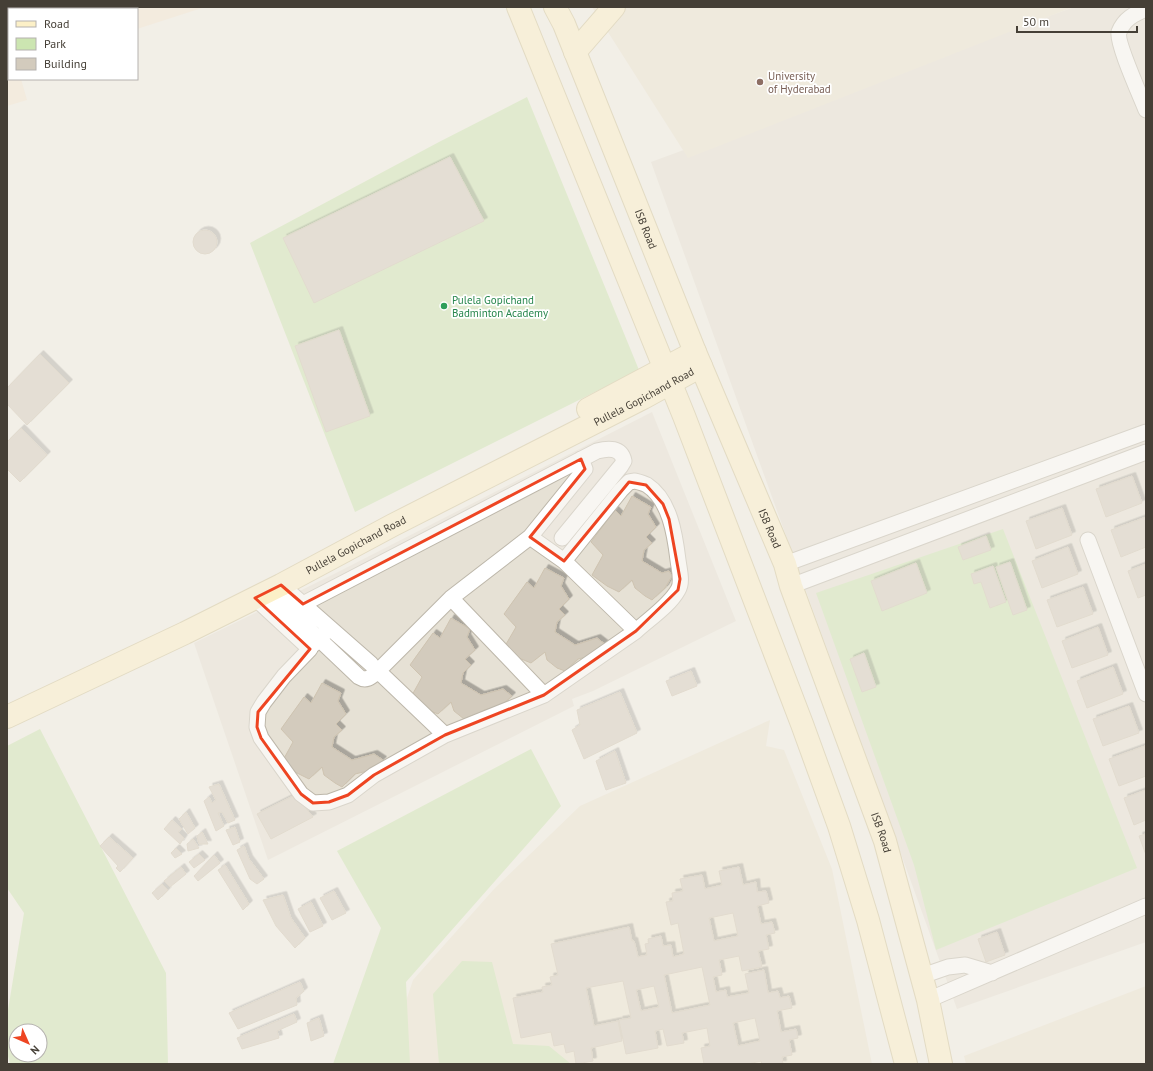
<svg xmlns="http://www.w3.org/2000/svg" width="1153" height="1071" font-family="'PT Sans',sans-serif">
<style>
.residential{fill:#e6e1d5}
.commercial{fill:#f3e6d3}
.education{fill:#ebe4d1}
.green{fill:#cce5b1;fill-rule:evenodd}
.building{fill:#d3cbbd;stroke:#cec3b0;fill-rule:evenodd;filter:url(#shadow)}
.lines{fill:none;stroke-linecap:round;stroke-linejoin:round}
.street-casing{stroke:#bdb7aa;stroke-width:17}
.secondary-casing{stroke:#d0c398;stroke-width:24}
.street{stroke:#fff;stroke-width:15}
.secondary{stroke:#fcf0c7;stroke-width:22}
.marked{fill:none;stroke:#ee4522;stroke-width:3;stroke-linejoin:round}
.education-dot{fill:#8d6e63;stroke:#fff;stroke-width:1.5}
.leisure-dot{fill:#2e9e5b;stroke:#fff;stroke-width:1.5}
.labels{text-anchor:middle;stroke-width:3.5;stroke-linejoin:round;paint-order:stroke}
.education-label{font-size:11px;fill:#785e54;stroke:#fff;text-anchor:start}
.street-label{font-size:11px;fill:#453f36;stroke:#fff}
.leisure-label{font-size:11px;fill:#27864d;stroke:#fff;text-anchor:start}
</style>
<defs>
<filter id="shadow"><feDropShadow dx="3.5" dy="-3.5" stdDeviation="0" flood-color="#0004"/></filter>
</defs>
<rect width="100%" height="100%" fill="#f2efe7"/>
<!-- residential -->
<path class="residential" d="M 1074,7 L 1146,7 L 1146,942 L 957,1009 L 651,162 Z
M 652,412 L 736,621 L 593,691 L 572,699 L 574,706 L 268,860 L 194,643 L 336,573 Z"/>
<!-- commercial -->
<path class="commercial" d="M 7,7 L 205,7 L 137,29 L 137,9 L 9,9 L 9,79 L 21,79 L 27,100 L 7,106 Z"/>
<!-- education -->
<path class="education" d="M 592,7 L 1073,7 L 688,158 Z
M 770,720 L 766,746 L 784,750 L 832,869 L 872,1064 L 397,1064 L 395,1034 L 413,980 L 495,888 L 580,806 Z
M 1146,986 L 1146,1064 L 966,1064 L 964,1056 Z"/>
<!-- green -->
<path class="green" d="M 527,97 L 639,370 L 355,512 L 250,243 L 439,142 Z
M 1003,529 L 1137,868 L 936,950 L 914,865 L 816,593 Z
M 40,729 L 166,973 L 168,1064 L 10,1064 L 7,1052 L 7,1016 L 24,913 L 7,888 L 7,746 ZM 16,1031 L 40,1031 L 40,1055 L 16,1055 Z
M 531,749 L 561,806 L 406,982 L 410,1064 L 333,1064 L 381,928 L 337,851 Z
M 462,961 L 492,962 L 513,1044 L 549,1046 L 571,1064 L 439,1064 L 433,994 Z"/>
<!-- building -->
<path class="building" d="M 450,157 L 484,221 L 314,303 L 283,238 Z
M193 242a12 12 0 1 1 24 0a12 12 0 1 1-24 0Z
M 339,330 L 370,416 L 326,432 L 295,346 Z
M 40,354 L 69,383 L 27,425 L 7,404 L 7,388 Z
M 21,428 L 47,455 L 20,482 L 7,469 L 7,442 Z
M 1132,476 L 1142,503 L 1106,517 L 1096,489 Z
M 632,496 L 651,507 L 648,514 L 656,527 L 646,537 L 652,543 L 644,550 L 642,561 L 662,573 L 669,571 L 672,576 L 665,588 L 652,600 L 645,596 L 635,588 L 632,580 L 619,592 L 607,586 L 592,575 L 603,555 L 591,542 L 615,510 L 621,516 Z
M 1062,508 L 1072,535 L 1036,549 L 1026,521 Z
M 1146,517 L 1146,547 L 1121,557 L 1111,530 Z
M 986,536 L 991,550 L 963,560 L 958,547 Z
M 1068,547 L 1078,574 L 1042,588 L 1032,561 Z
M 1010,562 L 1027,610 L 1013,615 L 996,567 Z
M 916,563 L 927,593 L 882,611 L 871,581 Z
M 1146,564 L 1146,595 L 1138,598 L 1128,571 Z
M 993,566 L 1006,602 L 990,608 L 981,582 L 974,584 L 971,574 Z
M 545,568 L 564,578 L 561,586 L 569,599 L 559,609 L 565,615 L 557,622 L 555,632 L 575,645 L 597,638 L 606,645 L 595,655 L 578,659 L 565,671 L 557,668 L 547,660 L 545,652 L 531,663 L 519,658 L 505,646 L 516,627 L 504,614 L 527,582 L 534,588 Z
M 1083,587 L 1093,614 L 1057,627 L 1047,600 Z
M 451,618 L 470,629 L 467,637 L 475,650 L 465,659 L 471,665 L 463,673 L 461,683 L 481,695 L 503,689 L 512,696 L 501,706 L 484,710 L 471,722 L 464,719 L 454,711 L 451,702 L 438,714 L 426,709 L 411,697 L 422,677 L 410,665 L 433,633 L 440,638 Z
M 1098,627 L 1108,655 L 1072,668 L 1062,641 Z
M 864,653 L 876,687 L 862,692 L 850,659 Z
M 1113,667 L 1123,694 L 1087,708 L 1077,681 Z
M 691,671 L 697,686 L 672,696 L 666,681 Z
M 322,683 L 341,693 L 338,701 L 346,714 L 336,724 L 342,730 L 334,737 L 332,747 L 352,760 L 374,754 L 383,760 L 372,770 L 355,774 L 342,787 L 335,783 L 324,775 L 322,767 L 309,779 L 297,773 L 282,762 L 293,742 L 281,729 L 304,697 L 311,703 Z
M 620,692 L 637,733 L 584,759 L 572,730 L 580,725 L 577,710 Z
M 1129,706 L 1139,733 L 1103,746 L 1093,719 Z
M 1145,746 L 1146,750 L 1146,776 L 1119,786 L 1109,759 Z
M 615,751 L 626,783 L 606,790 L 596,761 Z
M 219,784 L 235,820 L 228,823 L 222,812 L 218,813 L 224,826 L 216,831 L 204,801 L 209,797 L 212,803 L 216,800 L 209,787 Z
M 1146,790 L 1146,820 L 1134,825 L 1124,798 Z
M 295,795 L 313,817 L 271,839 L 257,814 Z
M 186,812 L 195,828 L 188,834 L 179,819 Z
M 172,820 L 182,829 L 178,832 L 184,838 L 180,844 L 164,829 Z
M 235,827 L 240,842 L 233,845 L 226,830 Z
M 202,832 L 208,844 L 199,844 L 197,836 Z
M 1146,834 L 1146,855 L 1139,836 Z
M 109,837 L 133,858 L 120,872 L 116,868 L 118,866 L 100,846 Z
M 193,839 L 199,848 L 188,851 L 187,844 Z
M 244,846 L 249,859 L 264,879 L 257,884 L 250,879 L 237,850 Z
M 176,848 L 182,854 L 175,858 L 171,853 Z
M 199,854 L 205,860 L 194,868 L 189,862 Z
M 214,855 L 220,863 L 198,881 L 194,876 Z
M 225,865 L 249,904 L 243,910 L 218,870 Z
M 181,867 L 186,874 L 170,887 L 164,881 Z
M 739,867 L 743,885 L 756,882 L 757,892 L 766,891 L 769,903 L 757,906 L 761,924 L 772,922 L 775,933 L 766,935 L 769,949 L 758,951 L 762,967 L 742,971 L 739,956 L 719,960 L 722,975 L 713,977 L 716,992 L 726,990 L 727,997 L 749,993 L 745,974 L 764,970 L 768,993 L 778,991 L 780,998 L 789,996 L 792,1008 L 777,1011 L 781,1032 L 796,1029 L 798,1038 L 789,1040 L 792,1055 L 782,1057 L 783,1064 L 762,1064 L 761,1061 L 748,1064 L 704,1064 L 701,1048 L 710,1046 L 707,1028 L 682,1033 L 684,1043 L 667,1046 L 663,1029 L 655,1031 L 658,1048 L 626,1054 L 619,1020 L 631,1018 L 623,981 L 586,988 L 594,1026 L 618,1021 L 622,1041 L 591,1048 L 593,1061 L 576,1064 L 574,1051 L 566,1053 L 564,1044 L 554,1046 L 551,1032 L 521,1038 L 513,998 L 543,992 L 542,987 L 552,985 L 550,977 L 558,975 L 551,944 L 629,927 L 632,941 L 634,941 L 638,957 L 647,955 L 645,944 L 649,943 L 648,939 L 661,936 L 663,946 L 671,945 L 673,957 L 684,954 L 678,923 L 671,925 L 666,902 L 673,901 L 672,893 L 683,891 L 680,879 L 702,875 L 705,889 L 722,885 L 719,871 ZM 733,913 L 738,936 L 714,941 L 709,918 ZM 702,967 L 710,1005 L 672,1013 L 664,975 ZM 654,986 L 659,1007 L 641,1011 L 636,990 ZM 755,1018 L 760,1041 L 738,1046 L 733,1023 Z
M 162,884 L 168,890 L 158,900 L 152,893 Z
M 334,891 L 346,913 L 332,920 L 320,898 Z
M 283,895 L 291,918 L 305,938 L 295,948 L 276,926 L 263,900 Z
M 311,902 L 323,926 L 310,932 L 298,909 Z
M 997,932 L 1005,955 L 986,962 L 978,939 Z
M 300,982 L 304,991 L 296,998 L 297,1005 L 238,1029 L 229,1013 Z
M 294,1014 L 297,1022 L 277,1031 L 279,1038 L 242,1049 L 237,1038 Z
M 319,1018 L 324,1036 L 311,1041 L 307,1023 Z"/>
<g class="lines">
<defs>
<path id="street" d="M 1146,9 C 1134,14 1124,19 1119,32 C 1116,42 1141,97 1146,110
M 635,481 C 639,482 643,483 647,485 C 670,500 675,535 678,560 C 679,569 683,582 678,590 C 669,606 649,619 636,631 L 564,561 L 621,490 L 629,482 Z
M 530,537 L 585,469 L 581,459
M 1088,540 L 1146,694
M 785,564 L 1146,432
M 281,585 L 371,664
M 791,586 L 1146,452
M 268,591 L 319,639 L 313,645
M 255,598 L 310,649 L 284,676 L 264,702 L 258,712 L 257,727 L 261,738 L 301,794 L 313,803 L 329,802 L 348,795 L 374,775 L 445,735 L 544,695 L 636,631
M 303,604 L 597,451 C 608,448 621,447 624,461 L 621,466 L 562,538
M 330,628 L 319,639 L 359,677 C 367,682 372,676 378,671
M 544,695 L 451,598 L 530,537 L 564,561
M 445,735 L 378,671 L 451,598
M 922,976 L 948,967 L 965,965 L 992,973
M 928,1000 L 1146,906"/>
<g id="secondary">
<path d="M 518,7 L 684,416 L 802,724 L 839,826 L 868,920 L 906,1064"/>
<path id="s1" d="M 555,7 L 564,24 L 695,352 L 785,564 L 791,586 L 885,841 L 928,1000 L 941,1064"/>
<path d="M 575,52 L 614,7"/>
<path d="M 588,409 L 695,352"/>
<path id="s2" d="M 7,717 L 185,633 L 281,585 L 393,525 L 643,398 L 701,366"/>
</g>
</defs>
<!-- street casing -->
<use href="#street" class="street-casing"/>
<!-- secondary casing -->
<use href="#secondary" class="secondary-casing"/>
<!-- street -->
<use href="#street" class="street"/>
<!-- secondary -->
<use href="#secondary" class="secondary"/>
</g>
<!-- marked area -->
<path d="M0 0H1153V1071H0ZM 581,459 L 585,469 L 530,537 L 564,561 L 629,482 L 646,485 L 663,504 L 669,519 L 680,579 L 678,590 L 636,631 L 544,695 L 445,735 L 374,775 L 348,795 L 329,802 L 313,803 L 301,794 L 261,738 L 257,727 L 258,712 L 310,649 L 255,598 L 281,585 L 303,604 Z" fill="#f2efe7" fill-opacity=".55" fill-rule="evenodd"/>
<path class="marked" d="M 581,459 L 585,469 L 530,537 L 564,561 L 629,482 L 646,485 L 663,504 L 669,519 L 680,579 L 678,590 L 636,631 L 544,695 L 445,735 L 374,775 L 348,795 L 329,802 L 313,803 L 301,794 L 261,738 L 257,727 L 258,712 L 310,649 L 255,598 L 281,585 L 303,604 Z"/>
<!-- markers -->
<circle class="education-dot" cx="760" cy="82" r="4"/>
<circle class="leisure-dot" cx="444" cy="306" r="4"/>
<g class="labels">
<!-- education labels -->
<g class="education-label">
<text x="768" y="80">University<tspan x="768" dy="13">of Hyderabad</tspan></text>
</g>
<!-- street labels -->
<g class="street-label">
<text dy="4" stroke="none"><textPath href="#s1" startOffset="240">ISB Road</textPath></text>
<text dy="4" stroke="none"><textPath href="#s2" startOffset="713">Pullela Gopichand Road</textPath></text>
<text dy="4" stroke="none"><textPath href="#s1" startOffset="564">ISB Road</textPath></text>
<text dy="4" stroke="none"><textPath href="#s2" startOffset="389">Pullela Gopichand Road</textPath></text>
<text dy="4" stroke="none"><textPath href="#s1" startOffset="888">ISB Road</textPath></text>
</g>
<!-- leisure labels -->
<g class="leisure-label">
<text x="452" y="304">Pulela Gopichand<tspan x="452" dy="13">Badminton Academy</tspan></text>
</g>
</g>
<!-- border -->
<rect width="1153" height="1071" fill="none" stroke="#453f36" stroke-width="16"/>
<!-- legend -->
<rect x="8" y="8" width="130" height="72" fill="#ffffff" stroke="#b5b2af"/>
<rect x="16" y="21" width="20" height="6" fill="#fcf0c7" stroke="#b5b2af"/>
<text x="44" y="28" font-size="12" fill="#453f36">Road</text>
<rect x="16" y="38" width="20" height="12" fill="#cce5b1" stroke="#b5b2af"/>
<text x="44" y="48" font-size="12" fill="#453f36">Park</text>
<rect x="16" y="58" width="20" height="12" fill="#d3cbbd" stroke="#b5b2af"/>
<text x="44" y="68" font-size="12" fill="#453f36">Building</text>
<!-- north arrow -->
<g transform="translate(28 1043) rotate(135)"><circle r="19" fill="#ffffff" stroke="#b5b2af"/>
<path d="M0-3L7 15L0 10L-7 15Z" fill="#ee4522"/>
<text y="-6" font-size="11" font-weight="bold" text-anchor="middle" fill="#453f36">N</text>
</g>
<!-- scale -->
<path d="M1017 26v6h120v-6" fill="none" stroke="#453f36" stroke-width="2"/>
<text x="1023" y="26" font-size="12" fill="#453f36" stroke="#ffffff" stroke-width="3" paint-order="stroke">50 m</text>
</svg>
